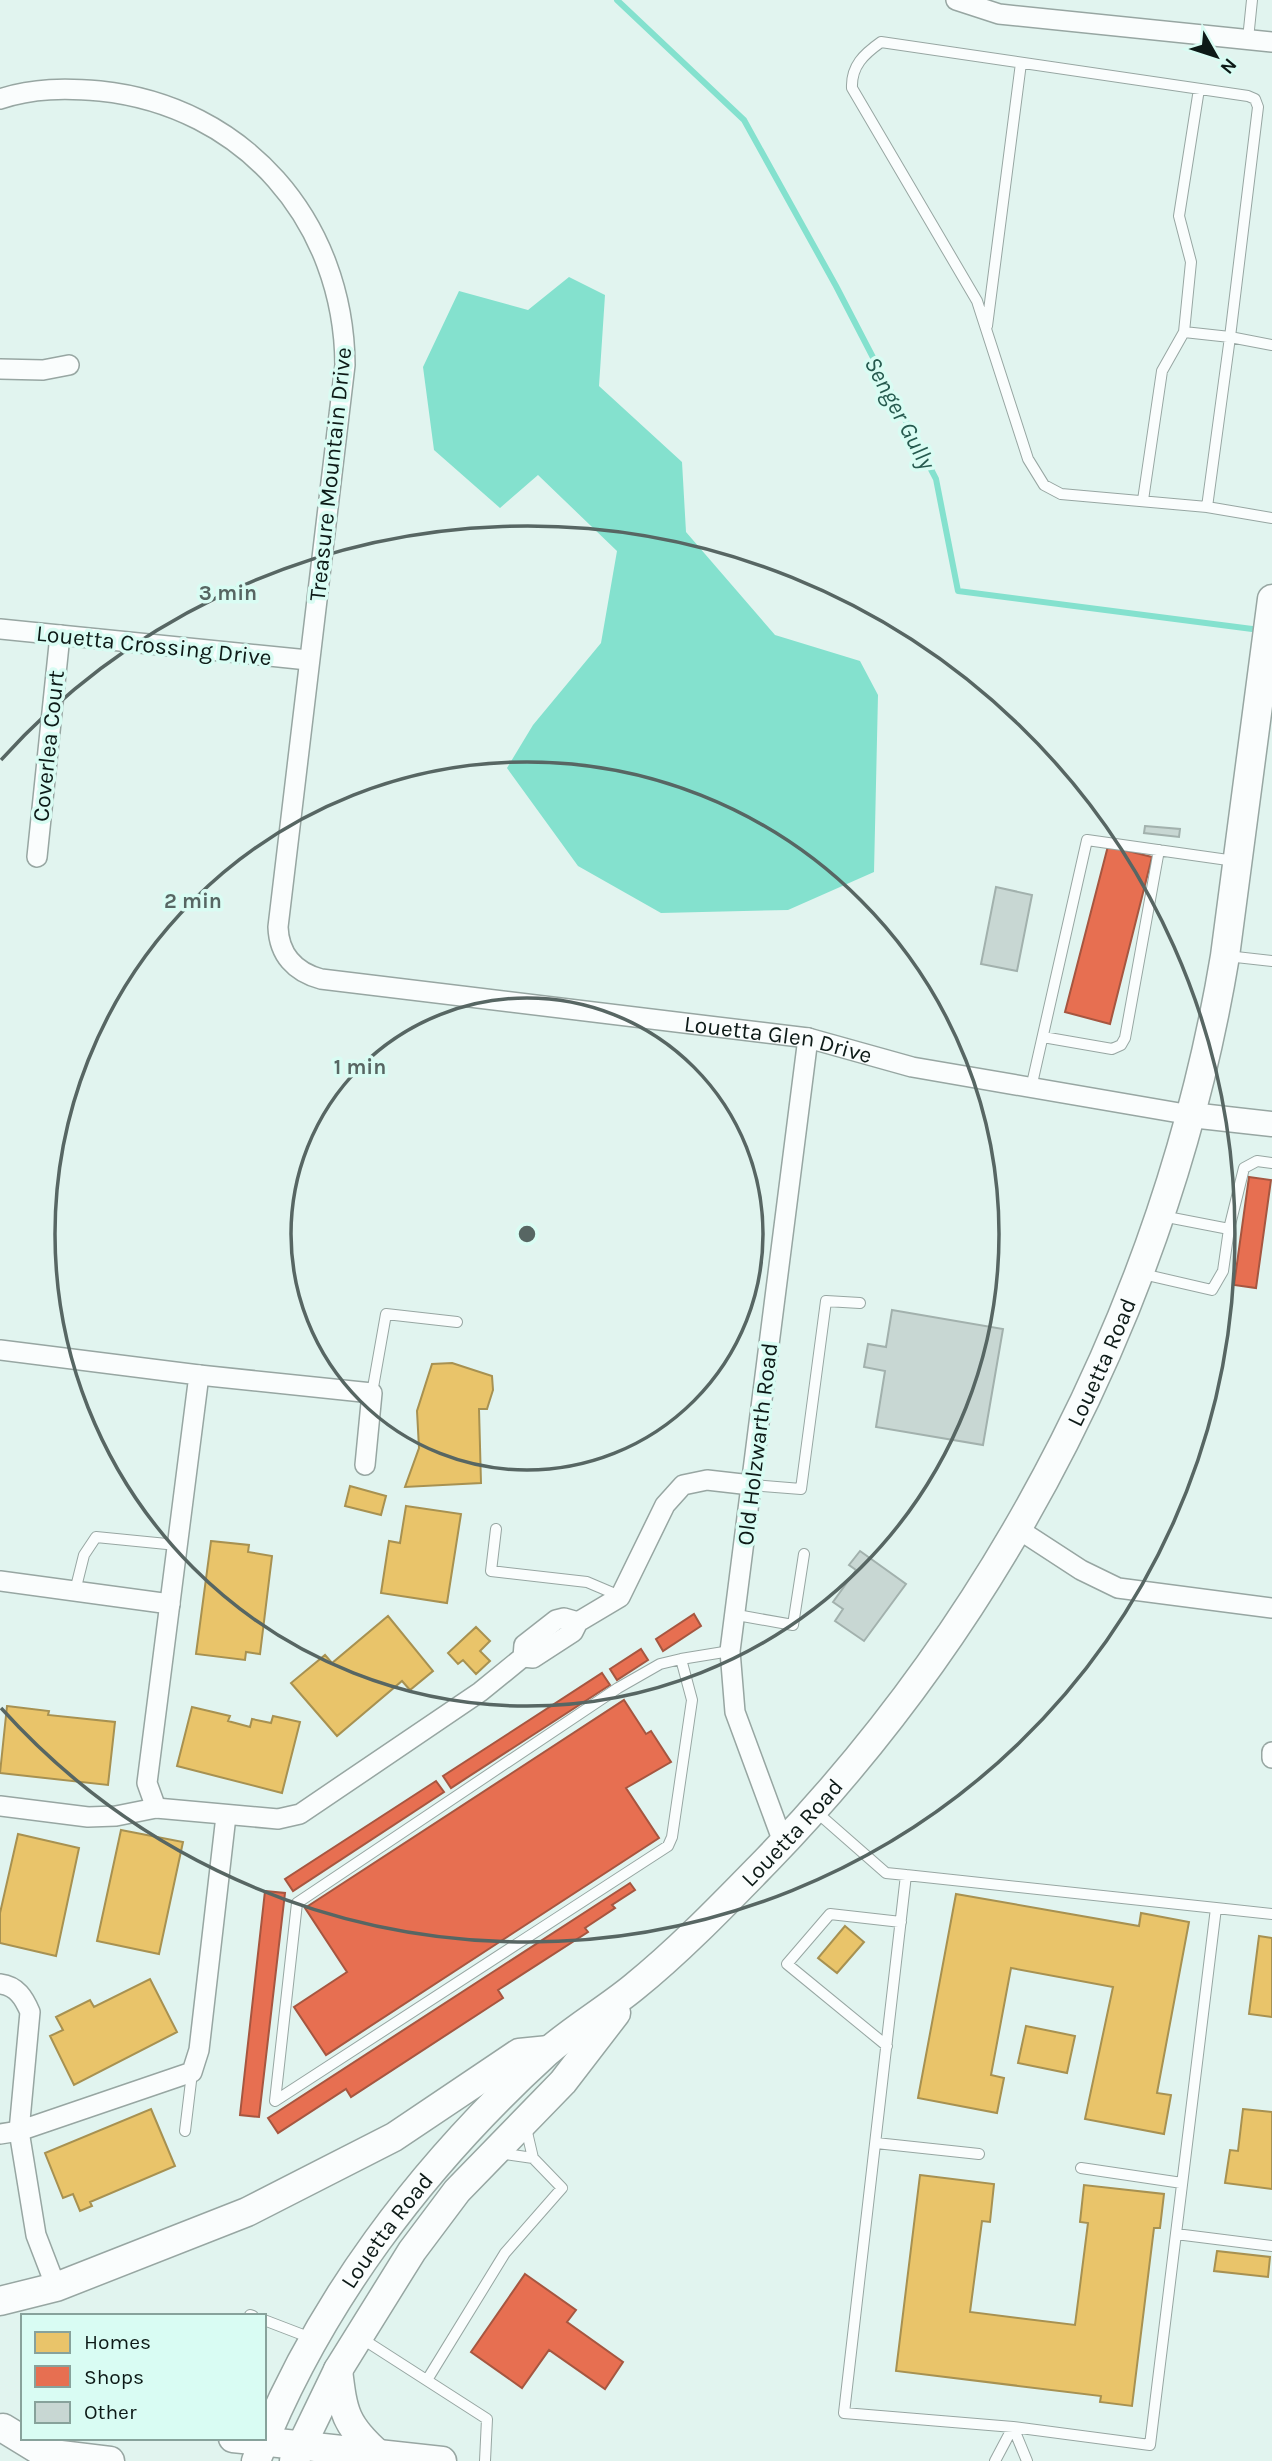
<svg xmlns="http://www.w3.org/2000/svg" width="1272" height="2461" font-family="Karla,sans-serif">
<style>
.water{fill:#84e1ce}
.homes{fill:#e9c46a;stroke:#a79151;stroke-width:2}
.shops{fill:#e76f51;stroke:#a65640;stroke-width:2}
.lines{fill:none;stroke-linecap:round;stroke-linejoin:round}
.stream{stroke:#84e1ce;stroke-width:6}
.building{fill:#c8d7d3;stroke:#a2b1ad;stroke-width:2}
.service-casing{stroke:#97a6a2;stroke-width:12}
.minor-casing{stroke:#97a6a2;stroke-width:22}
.tertiary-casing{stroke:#97a6a2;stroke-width:27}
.secondary-casing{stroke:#97a6a2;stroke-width:31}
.service{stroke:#fafdfd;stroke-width:10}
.minor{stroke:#fafdfd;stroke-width:19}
.tertiary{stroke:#fafdfd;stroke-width:24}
.secondary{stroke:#fafdfd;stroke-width:28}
.ring{fill:none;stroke:#576663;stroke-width:3.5}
.labels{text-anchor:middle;stroke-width:7;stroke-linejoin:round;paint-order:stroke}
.street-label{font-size:23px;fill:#0d1a17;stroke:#d9fcf3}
.water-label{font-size:24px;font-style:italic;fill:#265a4f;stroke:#d9fcf3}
.centre{fill:#576663;stroke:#d9fcf3;stroke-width:3.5}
.ring-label{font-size:21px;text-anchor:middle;font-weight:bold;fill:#576663;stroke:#d9fcf3;stroke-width:7;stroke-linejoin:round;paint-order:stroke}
</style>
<rect width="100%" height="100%" fill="#e1f4ef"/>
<!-- water -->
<path class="water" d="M 569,277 L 605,295 L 599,386 L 682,462 L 686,532 L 775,635 L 860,661 L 878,695 L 874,872 L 788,910 L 661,913 L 578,866 L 507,768 L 533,725 L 601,643 L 617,551 L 538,475 L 500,508 L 434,450 L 423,367 L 459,291 L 528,310 Z"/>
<!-- homes -->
<path class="homes" d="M 452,1363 L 492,1376 L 493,1390 L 487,1409 L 479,1409 L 481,1483 L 405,1487 L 419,1448 L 417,1411 L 432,1364 Z
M 350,1486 L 386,1496 L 381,1515 L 345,1506 Z
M 406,1506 L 461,1514 L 447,1603 L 381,1593 L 389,1541 L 400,1543 Z
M 211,1541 L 249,1545 L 248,1552 L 272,1556 L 260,1654 L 246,1652 L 245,1660 L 196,1654 Z
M 388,1616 L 433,1671 L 410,1690 L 402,1681 L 337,1736 L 291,1683 L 325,1655 L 332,1663 Z
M 476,1627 L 490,1641 L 480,1651 L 490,1661 L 476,1674 L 463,1660 L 458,1664 L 448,1653 Z
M 7,1706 L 49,1711 L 48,1715 L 115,1722 L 108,1785 L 0,1773 Z
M 192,1707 L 230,1716 L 228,1721 L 250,1727 L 252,1719 L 271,1723 L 273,1716 L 300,1722 L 282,1793 L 177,1766 Z
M 121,1830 L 183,1842 L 159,1954 L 97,1941 Z
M 18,1834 L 79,1848 L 56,1956 L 0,1943 L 0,1913 Z
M 956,1894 L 1139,1926 L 1141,1913 L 1189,1922 L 1157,2093 L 1171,2095 L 1164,2134 L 1085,2119 L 1113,1987 L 1011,1968 L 991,2075 L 1004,2078 L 997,2113 L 918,2098 Z
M 845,1926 L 864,1942 L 837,1973 L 818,1958 Z
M 1259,1936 L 1272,1938 L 1272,2017 L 1249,2014 Z
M 150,1979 L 177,2032 L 74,2085 L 50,2036 L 63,2030 L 56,2017 L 90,2000 L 94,2007 Z
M 1026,2026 L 1075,2036 L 1067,2073 L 1018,2063 Z
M 151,2109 L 175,2166 L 90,2202 L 92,2206 L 80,2211 L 73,2194 L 63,2198 L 45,2153 Z
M 1243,2109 L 1272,2112 L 1272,2189 L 1225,2183 L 1230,2150 L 1238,2151 Z
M 920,2175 L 994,2184 L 990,2222 L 982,2221 L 970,2312 L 1075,2325 L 1088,2223 L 1080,2222 L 1084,2185 L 1164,2194 L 1160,2228 L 1154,2228 L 1132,2406 L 1100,2402 L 1101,2396 L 896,2371 Z
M 1217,2251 L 1270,2257 L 1268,2277 L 1214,2271 Z"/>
<!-- shops -->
<path class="shops" d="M 1108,846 L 1152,857 L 1110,1024 L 1065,1012 Z
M 1249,1177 L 1271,1180 L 1256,1288 L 1234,1285 Z
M 694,1614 L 701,1626 L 663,1651 L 656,1639 Z
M 641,1649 L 648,1660 L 617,1680 L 610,1669 Z
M 602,1673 L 610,1685 L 451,1788 L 443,1776 Z
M 624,1700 L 646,1734 L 651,1731 L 671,1762 L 626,1788 L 659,1838 L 326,2055 L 294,2007 L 347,1972 L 305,1908 Z
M 436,1781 L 444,1792 L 293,1891 L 285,1879 Z
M 630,1883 L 635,1890 L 612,1905 L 615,1908 L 585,1928 L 588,1932 L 498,1990 L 503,1998 L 351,2097 L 346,2089 L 278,2133 L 268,2118 Z
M 265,1891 L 285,1893 L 259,2117 L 240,2115 Z
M 525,2274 L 576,2310 L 567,2322 L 623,2362 L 605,2389 L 549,2350 L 522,2388 L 471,2352 Z"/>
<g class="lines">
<!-- stream -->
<path class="stream" d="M 617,0 L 744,120 L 836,286 L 936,479 L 958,591 L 1260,630"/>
</g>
<!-- building -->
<path class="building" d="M 1145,826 L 1180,829 L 1179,837 L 1144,833 Z
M 996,887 L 1032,895 L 1017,971 L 981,964 Z
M 892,1310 L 1003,1329 L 983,1445 L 876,1427 L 885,1371 L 864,1367 L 868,1344 L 886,1347 Z
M 860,1551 L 906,1584 L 864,1641 L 835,1621 L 843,1609 L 833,1602 L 856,1570 L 849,1565 Z"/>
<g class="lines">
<defs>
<path id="service" d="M 1248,39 L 1252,0
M 1199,89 L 1179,216 L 1191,262 L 1184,332 L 1230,337 L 1258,107 L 1255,99 L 1248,96 L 881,42 C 864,54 851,66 852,88 L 977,301 L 1028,459 L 1044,485 L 1061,494 L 1207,507
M 987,326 L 1021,63
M 1272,345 L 1230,337 L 1207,507 L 1272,518
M 1143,500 L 1162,371 L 1184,332
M 1227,956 L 1272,961
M 1043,1037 L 1112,1049 L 1121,1045 L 1125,1038 L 1159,850
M 1031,1088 L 1087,840 L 1235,861
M 1229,1229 L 1244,1168 L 1257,1161 L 1272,1163
M 1138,1273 L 1212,1290 L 1223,1271 L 1229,1229 L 1162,1216
M 372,1393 L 386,1314 L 457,1322
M 751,1485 L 801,1489 L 826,1301 L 860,1303
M 496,1529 L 491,1571 L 587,1582 L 620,1596
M 75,1591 L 84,1555 L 96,1537 L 177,1545
M 737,1615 L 793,1625 L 804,1554
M 681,1659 L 660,1664 L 618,1688 L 297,1903 L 275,2101 L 668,1846 L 672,1837 L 692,1700 L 681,1659 L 730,1651
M 813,1809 L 886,1873 L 906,1875 L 1216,1908 L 1150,2445 L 1013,2427 L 844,2413 L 906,1875
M 1216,1908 L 1272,1914
M 887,2046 L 787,1964 L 830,1914 L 901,1922
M 185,2131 L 192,2073
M 876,2143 L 979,2154
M 499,2153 L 533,2158
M 1081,2168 L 1182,2183
M 1176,2234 L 1272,2246
M 250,2315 L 253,2316
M 264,2320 L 311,2338
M 361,2338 L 487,2419 L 485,2461
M 427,2380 L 505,2253 L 562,2188 L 533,2158 L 526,2128
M 1013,2427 L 1027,2461
M 995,2461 L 1013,2427"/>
<g id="minor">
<path d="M 956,0 L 999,14 L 1272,42"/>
<path id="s1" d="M 0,99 C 33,88 66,88 100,91 C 244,106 344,221 345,365 L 278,927 C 279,955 295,972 321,979 L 808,1038 L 912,1067 L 1191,1115"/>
<path d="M 0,369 L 43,370 L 69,365"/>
<path d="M 0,629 L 308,660"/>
<path d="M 37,857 L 60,635"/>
<path d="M 0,1350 L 199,1375 L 147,1783 L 156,1808"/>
<path d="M 199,1375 L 372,1393 L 365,1465"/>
<path d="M 1018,1529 L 1081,1570 L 1118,1588 L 1272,1608"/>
<path d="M 0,1581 L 170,1604"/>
<path d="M 523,1657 L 533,1658 L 573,1632 L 578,1622 L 620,1597 L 665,1505 L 683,1485 L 707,1480 L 751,1485"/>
<path d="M 1272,1752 L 1272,1758"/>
<path d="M 0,1806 L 88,1817 L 116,1816 L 156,1808 L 278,1819 L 300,1814 L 480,1692 L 523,1657 L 524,1645 L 556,1620 L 564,1618 L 578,1622"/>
<path d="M 783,1842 L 735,1712 L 730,1651 L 808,1038"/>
<path d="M 0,1984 C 17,1986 24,1998 30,2012 L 19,2131 L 192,2072 L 199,2050 L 226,1816"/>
<path d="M 0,2134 L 19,2131 L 36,2235 L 56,2287"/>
</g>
<path id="tertiary" d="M 1191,1115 L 1272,1124"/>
<g id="secondary">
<path d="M 0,2301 L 56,2287 L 247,2212 L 394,2137 L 519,2053 L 549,2050"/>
<path d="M 338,2370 C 343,2412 345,2425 378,2454"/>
<path d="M 3,2428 L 44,2453 L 110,2461"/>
<path d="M 233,2438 L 442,2461"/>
<path id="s2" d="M 256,2461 C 317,2304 422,2166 546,2053 C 573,2029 606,2010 634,1987 C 680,1950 726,1902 767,1860 C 1005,1614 1169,1293 1225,956 L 1272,599"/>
<path d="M 294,2461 L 338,2370 L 412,2251 L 457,2191 L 563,2082 L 616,2013"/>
</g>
</defs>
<!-- service casing -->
<use href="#service" class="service-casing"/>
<!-- minor casing -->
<use href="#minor" class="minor-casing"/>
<!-- tertiary casing -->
<use href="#tertiary" class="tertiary-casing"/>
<!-- secondary casing -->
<use href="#secondary" class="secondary-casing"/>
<!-- service -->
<use href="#service" class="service"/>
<!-- minor -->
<use href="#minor" class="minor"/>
<!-- tertiary -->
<use href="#tertiary" class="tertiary"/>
<!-- secondary -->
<use href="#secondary" class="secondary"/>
</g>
<!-- distance rings -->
<g class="ring">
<circle cx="527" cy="1234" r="236"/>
<circle cx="527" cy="1234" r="472"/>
<path d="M1 760A708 708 0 1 1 1 1708"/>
</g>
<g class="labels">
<!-- street labels -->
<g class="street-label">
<text transform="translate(330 474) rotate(-84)" y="8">Treasure Mountain Drive</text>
<text transform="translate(154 645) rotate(6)" y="8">Louetta Crossing Drive</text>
<text transform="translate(48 746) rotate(-84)" y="8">Coverlea Court</text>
<text dy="8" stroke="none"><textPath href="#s1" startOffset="1605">Louetta Glen Drive</textPath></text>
<text dy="8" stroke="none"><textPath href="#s2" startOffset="1402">Louetta Road</textPath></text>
<text transform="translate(757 1444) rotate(-83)" y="8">Old Holzwarth Road</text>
<text dy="8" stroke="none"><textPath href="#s2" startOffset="836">Louetta Road</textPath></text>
<text dy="8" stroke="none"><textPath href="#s2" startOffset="266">Louetta Road</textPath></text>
</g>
<!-- water labels -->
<g class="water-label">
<text transform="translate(900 413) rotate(62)" y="8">Senger Gully</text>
</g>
</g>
<circle cx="527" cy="1234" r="10" class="centre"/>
<g class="ring-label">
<text x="228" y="600">3 min</text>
<text x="193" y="908">2 min</text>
<text x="360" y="1074">1 min</text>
</g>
<!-- legend -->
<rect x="21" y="2314" width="245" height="126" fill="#d9fcf3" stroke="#87a29b" stroke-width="2"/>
<rect x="35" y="2332" width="35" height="21" fill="#e9c46a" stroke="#87a29b" stroke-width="2"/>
<text x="84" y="2349" font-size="21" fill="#0d1a17">Homes</text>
<rect x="35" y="2366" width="35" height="21" fill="#e76f51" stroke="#87a29b" stroke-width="2"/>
<text x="84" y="2384" font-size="21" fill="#0d1a17">Shops</text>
<rect x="35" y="2402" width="35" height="21" fill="#c8d7d3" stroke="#87a29b" stroke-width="2"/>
<text x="84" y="2419" font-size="21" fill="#0d1a17">Other</text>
<!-- north arrow -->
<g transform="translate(1216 56) rotate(129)" stroke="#d9fcf3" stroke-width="5" paint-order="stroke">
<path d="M0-5L12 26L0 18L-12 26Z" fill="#0d1a17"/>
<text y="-10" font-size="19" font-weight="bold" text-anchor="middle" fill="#0d1a17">N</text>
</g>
</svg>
